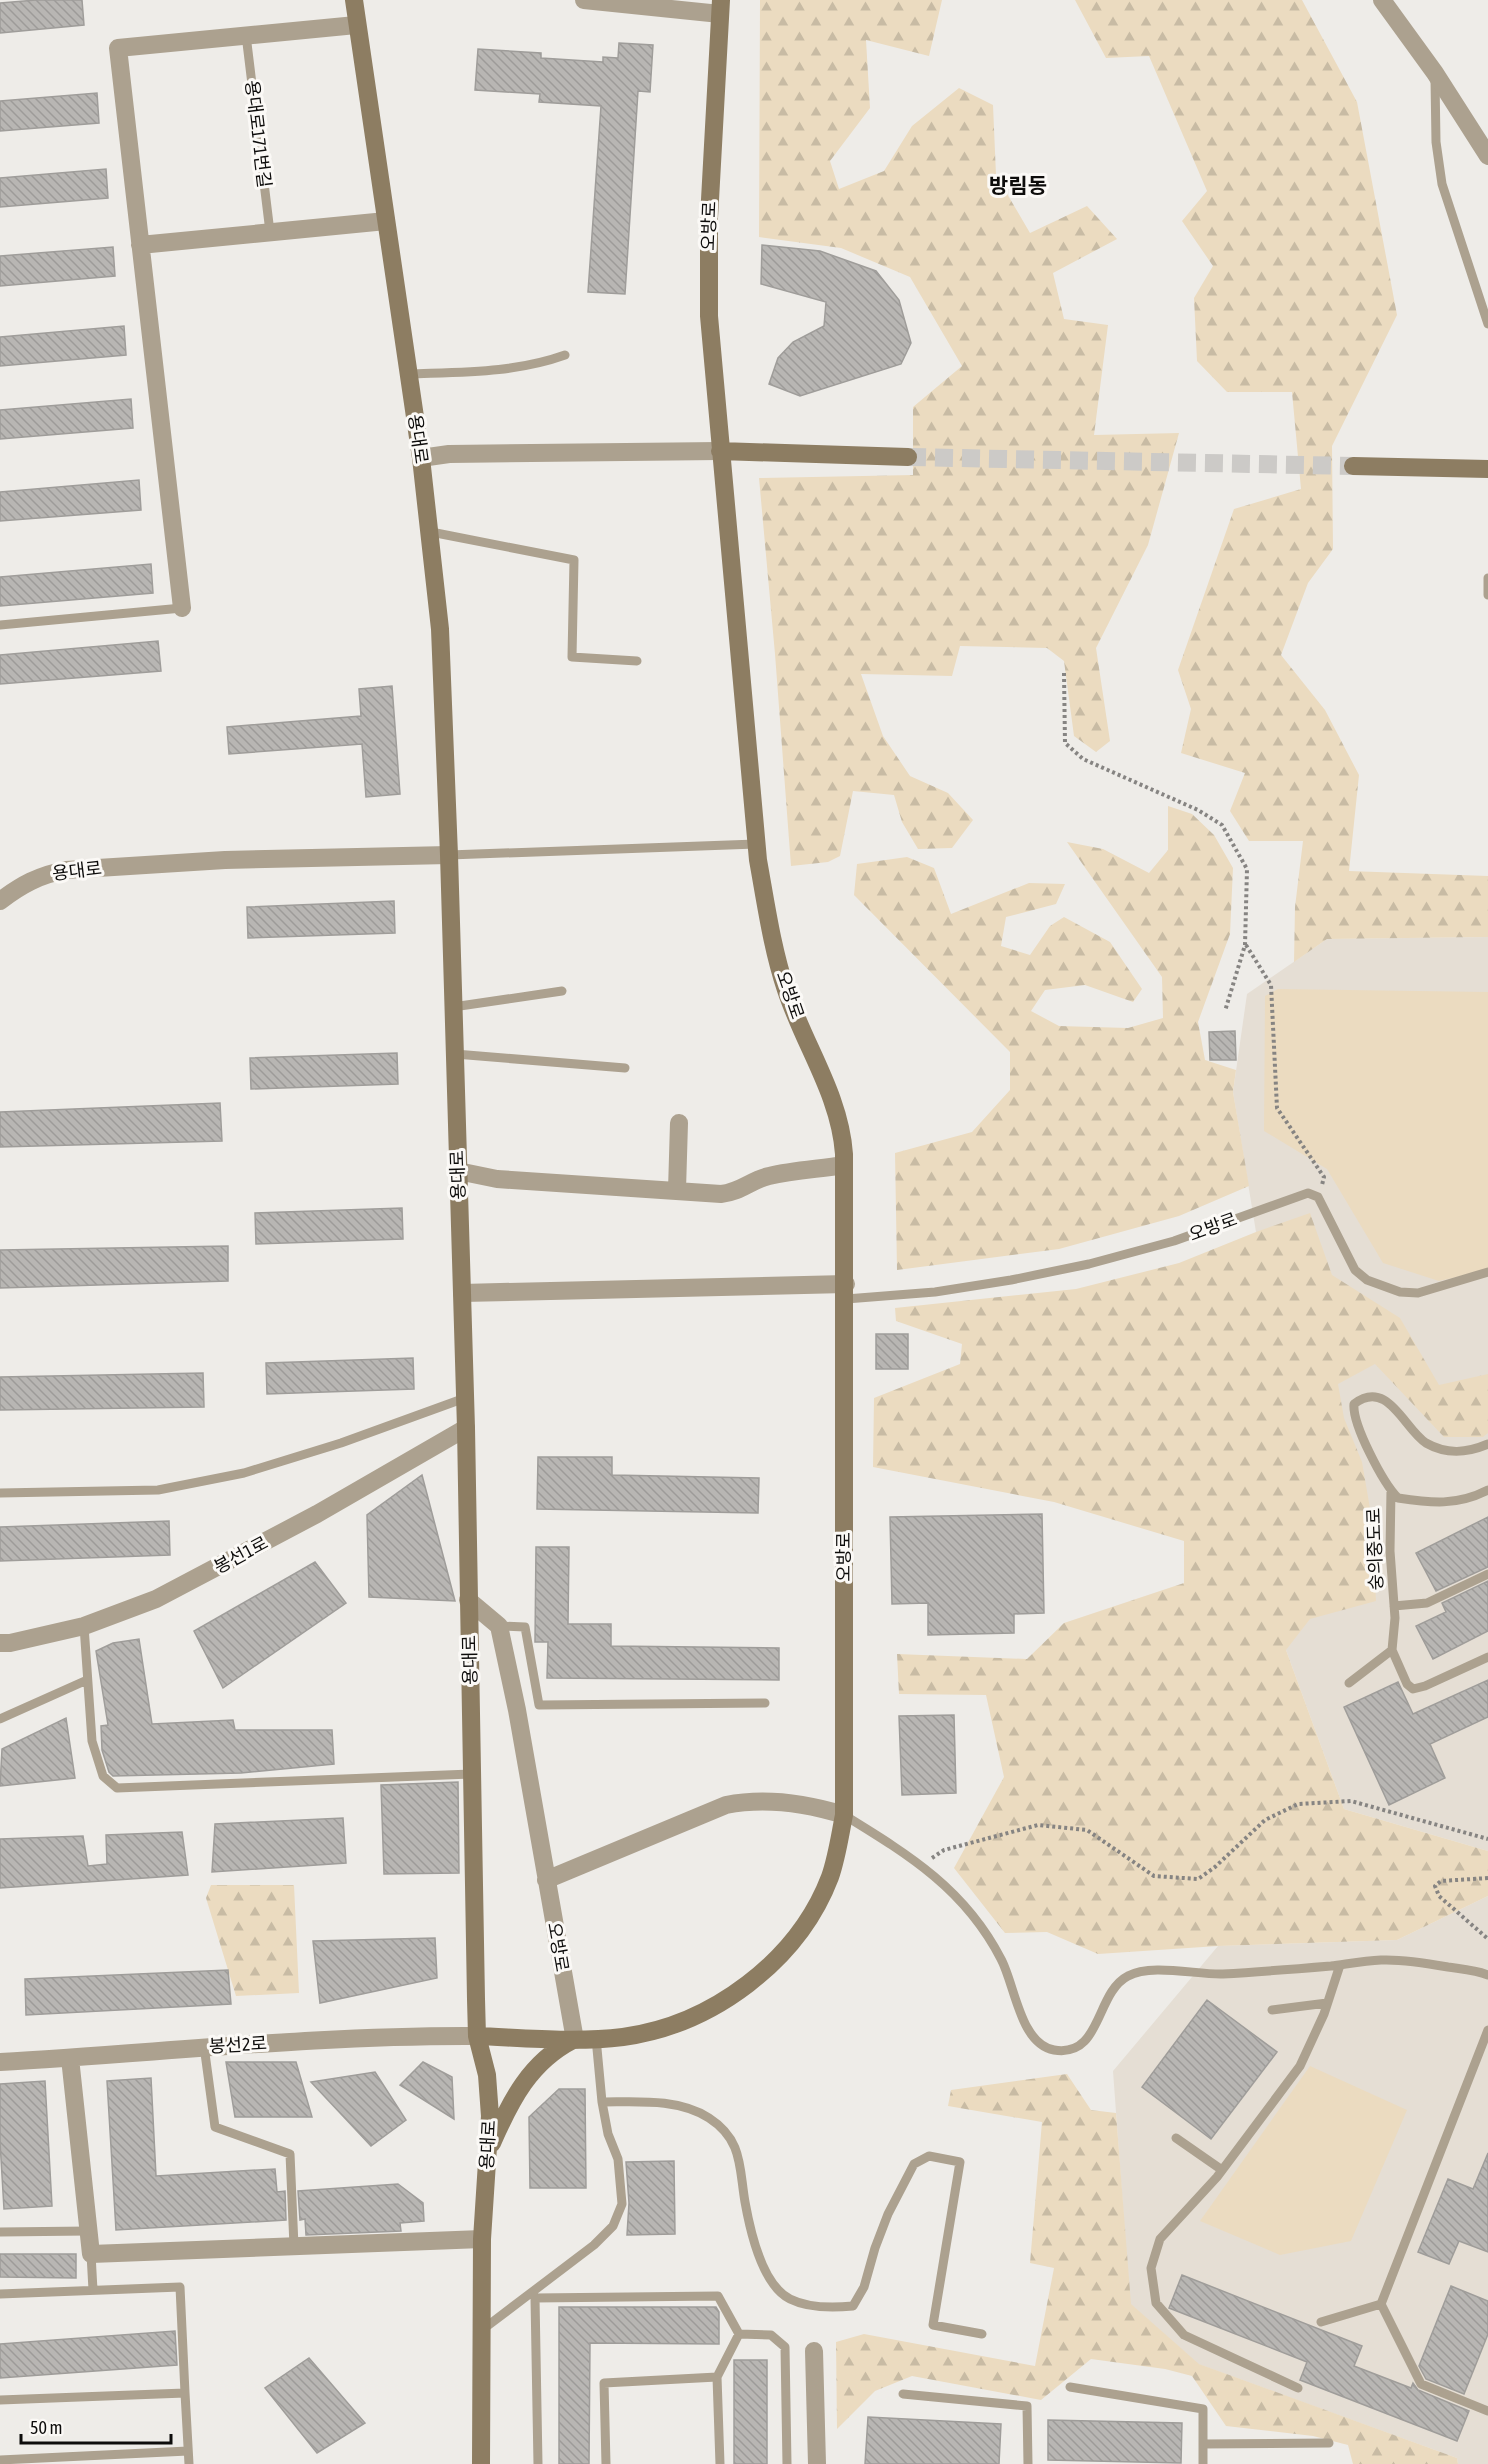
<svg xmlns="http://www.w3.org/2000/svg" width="1488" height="2464" font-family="'Asap Condensed','Noto Sans KR',sans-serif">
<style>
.built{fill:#e5ded4}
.forest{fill:url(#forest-firs)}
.pitch{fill:#ebdbc0}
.building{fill:url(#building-back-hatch);stroke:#9f9d9a;stroke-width:1.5}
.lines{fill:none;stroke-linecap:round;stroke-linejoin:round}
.secondary-tunnel{stroke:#cccac7;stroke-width:18;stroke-dasharray:18 9;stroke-linecap:butt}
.path{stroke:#868482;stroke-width:4;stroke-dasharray:3 3;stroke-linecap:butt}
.lane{stroke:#aca18f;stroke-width:9}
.street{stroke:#aca18f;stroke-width:18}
.secondary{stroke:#8d7d62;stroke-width:18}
.labels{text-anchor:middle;stroke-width:6;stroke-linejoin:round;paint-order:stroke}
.street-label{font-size:18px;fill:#0d0c0b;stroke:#fbf9f6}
.quarter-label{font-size:21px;font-weight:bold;fill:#0d0c0b;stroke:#fbf9f6}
</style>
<defs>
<pattern id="forest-firs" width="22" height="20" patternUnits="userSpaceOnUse" patternTransform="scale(1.5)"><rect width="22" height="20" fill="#ebdbc0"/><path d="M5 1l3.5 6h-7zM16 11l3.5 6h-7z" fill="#c8bba4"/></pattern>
<pattern id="building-back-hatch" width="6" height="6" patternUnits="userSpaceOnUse" patternTransform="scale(1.5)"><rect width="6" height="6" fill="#b8b6b3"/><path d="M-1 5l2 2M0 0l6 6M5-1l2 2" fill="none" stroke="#9d9b99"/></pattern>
</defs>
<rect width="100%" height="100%" fill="#eeece8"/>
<!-- built -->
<path class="built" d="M 1488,937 L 1488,1851 L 1344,1809 L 1286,1650 L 1256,1232 L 1233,1092 L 1247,994 L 1327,939 Z
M 1488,1896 L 1488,2464 L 1458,2464 L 1457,2458 L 1198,2364 L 1130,2304 L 1113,2071 L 1218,1946 L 1397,1940 Z"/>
<!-- forest -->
<path class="forest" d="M 760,0 L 942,0 L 929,56 L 866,40 L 870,108 L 830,161 L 839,189 L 884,171 L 912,126 L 959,88 L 993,105 L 996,175 L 1030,233 L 1087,206 L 1117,239 L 1053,273 L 1064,319 L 1108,325 L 1094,435 L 1179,433 L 1148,545 L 1096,648 L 1110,741 L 1096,752 L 1074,736 L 1064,661 L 1047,648 L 960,646 L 952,676 L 861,674 L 883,736 L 910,776 L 948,793 L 973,820 L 952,848 L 918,849 L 902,822 L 894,795 L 853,791 L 840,856 L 828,862 L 791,866 L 775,654 L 759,478 L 913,475 L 913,407 L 962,366 L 910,277 L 841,248 L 759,237 Z
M 1075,0 L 1302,0 L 1357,102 L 1397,315 L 1332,446 L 1333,549 L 1308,583 L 1281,655 L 1325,710 L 1359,775 L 1349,871 L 1488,876 L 1488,937 L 1327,939 L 1294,962 L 1295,907 L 1303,841 L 1249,841 L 1230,811 L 1245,773 L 1181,753 L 1191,709 L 1178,670 L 1234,509 L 1301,489 L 1292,392 L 1227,392 L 1197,361 L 1194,298 L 1213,266 L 1182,221 L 1207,191 L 1149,56 L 1106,58 Z
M 1168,806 L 1192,814 L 1214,835 L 1233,868 L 1230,934 L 1198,1022 L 1205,1060 L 1236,1070 L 1233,1092 L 1249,1186 L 1179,1216 L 1059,1249 L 897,1270 L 895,1153 L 972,1132 L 1010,1090 L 1010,1052 L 854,895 L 857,864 L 907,857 L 934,868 L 951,914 L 1029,883 L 1065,884 L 1056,904 L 1006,917 L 1001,946 L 1030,955 L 1050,926 L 1064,917 L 1110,942 L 1142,989 L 1133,1002 L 1085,985 L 1045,990 L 1031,1011 L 1059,1026 L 1128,1028 L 1163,1018 L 1162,977 L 1067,842 L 1103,849 L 1149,873 L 1168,850 Z
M 1310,1213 L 1332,1275 L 1400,1318 L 1439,1385 L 1488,1374 L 1488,1433 L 1483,1437 L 1444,1437 L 1375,1364 L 1338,1384 L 1344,1418 L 1362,1462 L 1372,1520 L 1376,1601 L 1310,1619 L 1286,1650 L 1344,1809 L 1488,1851 L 1488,1896 L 1397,1940 L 1218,1946 L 1098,1954 L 1047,1932 L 1005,1933 L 954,1868 L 1004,1777 L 986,1695 L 899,1694 L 897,1654 L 1027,1659 L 1064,1623 L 1184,1583 L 1184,1541 L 1054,1502 L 873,1467 L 874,1398 L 960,1364 L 962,1344 L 896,1321 L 895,1308 L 1076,1289 L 1179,1263 L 1256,1232 Z
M 211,1885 L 294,1885 L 299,1993 L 236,1996 L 206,1898 Z
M 1067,2074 L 1091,2110 L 1116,2113 L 1131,2304 L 1199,2364 L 1457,2458 L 1458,2464 L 1353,2464 L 1348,2445 L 1313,2436 L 1226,2426 L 1192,2376 L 1165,2369 L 1091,2359 L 1041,2400 L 912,2376 L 875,2391 L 837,2429 L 836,2342 L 864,2334 L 1035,2366 L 1054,2268 L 1030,2263 L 1042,2122 L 948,2106 L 951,2090 Z"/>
<!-- pitch -->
<path class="pitch" d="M 1278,989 L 1488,992 L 1488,1270 L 1439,1281 L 1383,1263 L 1327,1169 L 1264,1131 L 1265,996 Z
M 1310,2066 L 1407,2110 L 1351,2241 L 1280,2255 L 1200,2221 Z"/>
<!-- building -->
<path class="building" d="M 36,0 L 82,0 L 84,25 L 0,33 L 0,3 Z
M 619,43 L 653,45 L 650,92 L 638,91 L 625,294 L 588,292 L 601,106 L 539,102 L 540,94 L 475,90 L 478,49 L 541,53 L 541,58 L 603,62 L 603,57 L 618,58 Z
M 97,93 L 99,123 L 0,131 L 0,101 Z
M 106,169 L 108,198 L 0,207 L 0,178 Z
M 762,245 L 820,251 L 876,271 L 899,300 L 911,343 L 901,364 L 800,396 L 769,384 L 778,358 L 793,342 L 824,326 L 826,302 L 761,284 Z
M 113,247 L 115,276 L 0,286 L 0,256 Z
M 124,326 L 126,355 L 0,366 L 0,337 Z
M 131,399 L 133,428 L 0,439 L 0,410 Z
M 139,480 L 141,510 L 0,521 L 0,492 Z
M 151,564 L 153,593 L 0,606 L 0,577 Z
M 158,641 L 161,671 L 0,684 L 0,655 Z
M 392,686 L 400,794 L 366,797 L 362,744 L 229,754 L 227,727 L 361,716 L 359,689 Z
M 394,901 L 395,933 L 248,938 L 247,907 Z
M 1235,1031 L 1236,1060 L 1210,1060 L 1209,1032 Z
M 397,1053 L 398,1084 L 251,1089 L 250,1058 Z
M 220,1103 L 222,1141 L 0,1147 L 0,1112 Z
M 402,1208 L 403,1239 L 256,1244 L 255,1213 Z
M 228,1246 L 228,1281 L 0,1288 L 0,1250 Z
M 876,1334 L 908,1334 L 908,1369 L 876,1369 Z
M 413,1358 L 414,1389 L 267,1394 L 266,1363 Z
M 203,1373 L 204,1407 L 0,1410 L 0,1377 Z
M 538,1457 L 612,1457 L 612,1475 L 759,1478 L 758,1513 L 537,1509 Z
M 422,1475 L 455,1601 L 369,1597 L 367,1515 Z
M 1042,1514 L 1044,1613 L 1014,1614 L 1014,1633 L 928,1635 L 928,1603 L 892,1604 L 890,1517 Z
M 1488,1517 L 1488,1567 L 1436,1591 L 1416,1553 Z
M 169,1521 L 170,1555 L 0,1561 L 0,1527 Z
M 536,1547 L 569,1547 L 568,1624 L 611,1624 L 611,1646 L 779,1648 L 779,1680 L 547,1678 L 548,1642 L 535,1642 Z
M 315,1562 L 346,1603 L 223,1688 L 194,1631 Z
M 1488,1581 L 1488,1631 L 1433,1659 L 1416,1626 L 1446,1612 L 1442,1603 Z
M 139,1639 L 152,1724 L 233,1720 L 235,1730 L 332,1730 L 334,1764 L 241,1773 L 113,1776 L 109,1772 L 102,1750 L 101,1726 L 108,1725 L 96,1651 L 113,1643 Z
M 1488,1680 L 1488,1717 L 1430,1744 L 1445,1778 L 1389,1805 L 1344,1707 L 1398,1682 L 1413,1714 Z
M 954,1715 L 956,1793 L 902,1795 L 899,1716 Z
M 66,1718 L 75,1778 L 0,1786 L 2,1749 Z
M 458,1782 L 459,1873 L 384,1874 L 381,1785 Z
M 343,1818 L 346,1863 L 212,1872 L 215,1824 Z
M 182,1832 L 188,1875 L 0,1888 L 0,1839 L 83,1836 L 88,1866 L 107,1864 L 106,1835 Z
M 435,1938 L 437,1978 L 320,2003 L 313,1941 Z
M 228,1970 L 231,2004 L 26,2015 L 25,1979 Z
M 1207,2000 L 1277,2052 L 1211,2139 L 1142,2087 Z
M 226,2062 L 296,2062 L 312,2117 L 235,2117 Z
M 423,2062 L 452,2077 L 454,2119 L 400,2085 Z
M 375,2072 L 406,2120 L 371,2146 L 311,2082 Z
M 151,2078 L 156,2176 L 275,2169 L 277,2192 L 285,2191 L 286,2220 L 116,2230 L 107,2081 Z
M 45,2081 L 52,2206 L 4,2209 L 0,2142 L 0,2084 Z
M 559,2089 L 585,2089 L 586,2188 L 530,2188 L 529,2117 Z
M 1488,2153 L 1488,2252 L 1459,2241 L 1449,2264 L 1418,2252 L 1448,2179 L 1473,2189 Z
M 674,2161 L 675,2234 L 627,2235 L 629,2203 L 626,2162 Z
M 398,2184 L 423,2203 L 424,2221 L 400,2223 L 401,2231 L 306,2235 L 305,2219 L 300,2220 L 298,2191 Z
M 0,2254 L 76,2254 L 76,2278 L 0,2277 Z
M 1182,2275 L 1362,2346 L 1354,2366 L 1411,2388 L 1413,2383 L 1418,2390 L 1469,2411 L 1457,2441 L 1300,2380 L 1307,2362 L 1169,2308 Z
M 1451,2286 L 1488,2301 L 1488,2334 L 1464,2394 L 1426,2379 L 1419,2366 Z
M 559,2307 L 716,2307 L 719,2312 L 719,2344 L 590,2343 L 589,2464 L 559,2464 Z
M 175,2331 L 177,2365 L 0,2378 L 0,2344 Z
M 309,2358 L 365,2423 L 317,2453 L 265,2388 Z
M 734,2360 L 767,2360 L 767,2464 L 734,2464 Z
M 868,2417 L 1001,2424 L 999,2464 L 865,2464 Z
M 1048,2420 L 1182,2423 L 1181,2463 L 1048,2460 Z"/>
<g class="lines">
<!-- secondary-tunnel -->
<path class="secondary-tunnel" d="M 908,457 L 1353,466"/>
<!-- path -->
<path class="path" d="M 1064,673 L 1065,743 L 1083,759 L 1198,810 L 1222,825 L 1247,869 L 1245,945 L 1225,1011
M 1246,945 L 1271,985 L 1277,1108 L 1324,1177 L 1322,1185
M 932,1858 L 944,1850 L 1038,1825 L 1087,1830 L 1154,1876 L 1198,1879 L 1215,1867 L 1265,1820 L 1298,1804 L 1351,1801 L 1488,1839
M 1488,1878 L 1441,1881 L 1435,1886 L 1439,1896 L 1488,1939"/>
<!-- lane -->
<path class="lane" d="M 246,35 L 270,232
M 1435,79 L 1436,142 L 1442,184 L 1488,324
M 409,374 C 463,372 515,373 565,355
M 431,532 L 574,560 L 572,657 L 637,661
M 1488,578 L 1488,595
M 0,625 L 182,608
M 449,855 L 756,844
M 453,1007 L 562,991
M 455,1054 L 625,1068
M 846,1299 L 935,1292 L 1011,1280 L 1089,1264 L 1174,1241 L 1308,1193 L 1318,1197 L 1355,1270 L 1367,1280 L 1400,1292 L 1418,1293 L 1488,1272
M 1488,1444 C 1467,1453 1447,1455 1426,1443 C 1404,1429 1388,1378 1354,1404 C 1352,1424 1383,1483 1398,1498 C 1431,1503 1457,1506 1488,1490
M 1391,1490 L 1390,1551 L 1395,1618 L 1392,1650 L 1407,1684 L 1413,1689 L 1425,1686 L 1488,1657
M 0,1493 L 158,1490 L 244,1473 L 341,1443 L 465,1398
M 1394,1606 L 1427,1603 L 1488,1574
M 84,1626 L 92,1741 L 103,1776 L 117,1788 L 471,1774
M 499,1626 L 525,1627 L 539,1705 L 765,1703
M 1349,1683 L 1392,1650
M 0,1719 L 87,1680
M 844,1815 C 909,1855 965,1889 1001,1959 C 1015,1985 1020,2044 1054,2050 C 1102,2058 1095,1993 1128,1976 C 1151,1963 1197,1975 1223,1974 C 1258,1972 1295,1969 1331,1966 C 1347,1964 1364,1961 1381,1960 C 1403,1959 1426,1963 1448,1967 C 1461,1969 1476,1970 1488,1975
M 1272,2010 L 1327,2003
M 204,2046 L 215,2127 L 290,2154 L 294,2246
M 602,2102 C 636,2102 678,2098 709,2118 C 743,2140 739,2167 745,2202 C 750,2230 762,2285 790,2299 C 808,2308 833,2308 853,2306 L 864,2287 L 875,2248 L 888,2214 L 914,2164 L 929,2156 L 960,2162 L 933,2325 L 982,2334
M 1176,2138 L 1222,2170
M 0,2232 L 88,2231
M 91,2254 L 93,2290
M 0,2294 L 180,2287 L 185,2393 L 0,2400
M 1381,2304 L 1421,2384 L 1488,2411
M 1321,2322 L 1381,2304 L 1488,2030
M 482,2330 L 594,2245 L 613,2226 L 622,2204 L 618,2159 L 608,2134 L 602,2102 L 596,2038
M 739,2334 L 771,2335 L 785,2347 L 787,2464
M 717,2377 L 720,2464
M 1070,2387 L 1203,2409 L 1203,2464
M 1298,2388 L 1184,2335 L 1156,2303 L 1151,2268 L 1160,2239 L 1217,2177 L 1300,2066 L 1324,2014 L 1340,1965
M 185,2393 L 189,2464
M 903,2394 L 1027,2406 L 1028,2464
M 1203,2444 L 1329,2443
M 0,2460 L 188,2451
M 538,2464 L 535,2298 L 718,2296 L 739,2334 L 717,2377 L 604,2383 L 606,2464"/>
<!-- street -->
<path class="street" d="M 584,0 L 720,14
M 1382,0 L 1435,73 L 1488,156
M 140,245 L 386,221
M 421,458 L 449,454 L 720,451
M 182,608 L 118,48 L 356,25
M 0,901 C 21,885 39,875 66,870 L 225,860 L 449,855
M 458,1171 L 497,1179 L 721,1194 C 741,1192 751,1180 769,1176 C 794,1170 820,1169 844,1165
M 677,1190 L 679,1123
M 462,1293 L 846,1284
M 468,1600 L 499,1626 L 517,1710 L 575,2040
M 0,1643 L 10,1643 L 84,1626 L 156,1599 L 317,1514 L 466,1428
M 546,1880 L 726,1805 C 766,1797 805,1803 844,1815
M 70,2058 L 91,2254 L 482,2239
M 0,2062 C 159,2053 317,2035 477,2036
M 814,2351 L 817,2464"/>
<!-- secondary -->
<path class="secondary" d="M 354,0 L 421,458 L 440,629 L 449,855 L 466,1428 L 476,1999 L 477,2036 L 487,2075 L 490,2116 L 482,2239 L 481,2464
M 720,451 L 908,457
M 1353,466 L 1488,469
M 477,2036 C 525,2038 575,2043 623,2037 C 712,2025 798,1961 830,1877 C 837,1857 840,1835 844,1815 L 844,1154 C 840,1095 804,1045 786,990 C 772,948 766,904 758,860 L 709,316 L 709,218 L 721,0
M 492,2143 C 511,2100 530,2062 573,2040"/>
</g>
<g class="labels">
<!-- street labels -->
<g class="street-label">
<text transform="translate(258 134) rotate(83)" y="6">용대로171번길</text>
<text transform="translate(709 226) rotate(-88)" y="6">오방로</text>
<text transform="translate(418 439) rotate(82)" y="6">용대로</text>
<text transform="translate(77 871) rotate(-7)" y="6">용대로</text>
<text transform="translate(790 995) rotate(71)" y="6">오방로</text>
<text transform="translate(458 1175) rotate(-92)" y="6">용대로</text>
<text transform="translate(1213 1227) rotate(-20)" y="6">오방로</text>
<text transform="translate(1375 1549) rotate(-92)" y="6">숭의중도로</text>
<text transform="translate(241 1555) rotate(-28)" y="6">봉선1로</text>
<text transform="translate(844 1557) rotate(-90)" y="6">오방로</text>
<text transform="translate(470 1660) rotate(-91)" y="6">용대로</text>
<text transform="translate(558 1947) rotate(80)" y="6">오방로</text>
<text transform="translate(238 2045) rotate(-3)" y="6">봉선2로</text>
<text transform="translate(488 2145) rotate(-87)" y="6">용대로</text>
</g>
<!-- quarter labels -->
<g class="quarter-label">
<text x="1018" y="193">방림동</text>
</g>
</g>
<!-- scale -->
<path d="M21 2434v9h150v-9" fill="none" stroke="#0d0c0b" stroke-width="3"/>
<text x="30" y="2434" font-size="18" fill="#0d0c0b" stroke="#fbf9f6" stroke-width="4.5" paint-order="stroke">50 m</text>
</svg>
